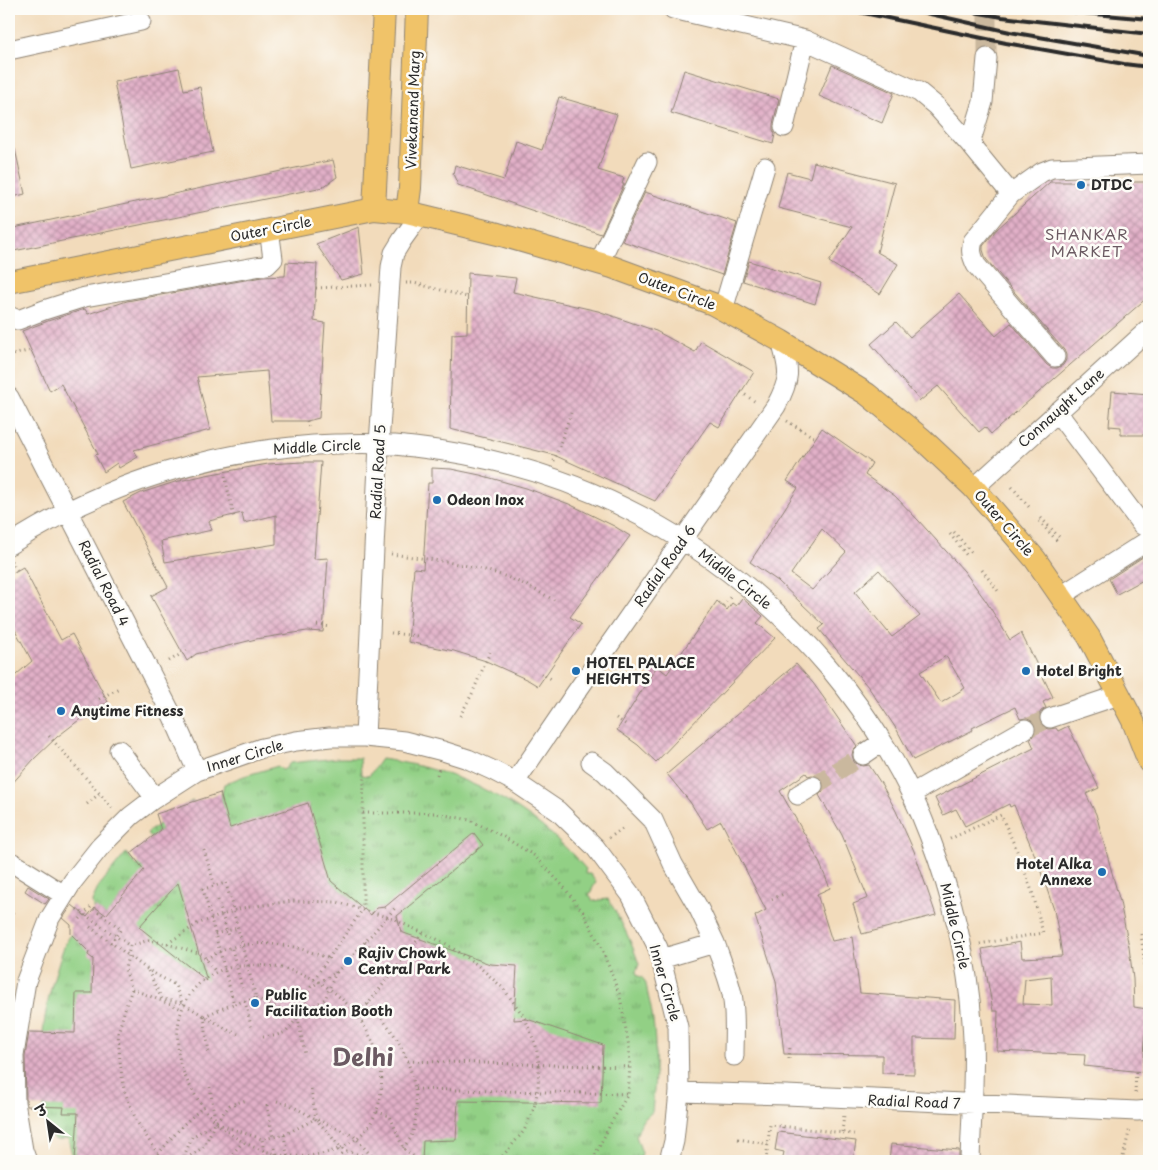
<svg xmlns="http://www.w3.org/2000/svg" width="1158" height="1170" font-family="'Playpen Sans','Playpen Sans Deva',sans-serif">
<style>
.park{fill:url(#park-tufts);stroke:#5e7e58}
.building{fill:url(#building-cross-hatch);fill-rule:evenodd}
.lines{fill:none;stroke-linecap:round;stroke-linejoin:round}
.minor-tunnel{stroke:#cab89e;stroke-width:19;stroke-dasharray:19 9;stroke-linecap:butt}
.minor-casing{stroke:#8e8373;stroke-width:21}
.major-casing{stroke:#8e8373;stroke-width:24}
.path{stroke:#8e8373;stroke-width:3;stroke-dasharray:1 4;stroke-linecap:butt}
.minor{stroke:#fff;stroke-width:19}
.major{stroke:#f0c369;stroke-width:22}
.rail{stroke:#2b2b2b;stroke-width:4}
.poi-dot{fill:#1f6fb2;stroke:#fdfcf7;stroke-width:2}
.labels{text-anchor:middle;stroke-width:5;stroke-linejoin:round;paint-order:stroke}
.street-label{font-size:14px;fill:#2b2b2b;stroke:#fdfcf7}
.poi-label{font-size:14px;font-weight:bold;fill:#2b2b2b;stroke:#fdfcf7;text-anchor:start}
.neighbourhood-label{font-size:15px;letter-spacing:1px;fill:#6b5a62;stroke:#fdfcf7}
.town-label{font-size:24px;font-weight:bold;fill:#6b5a62;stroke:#fdfcf7}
</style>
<defs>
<pattern id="park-tufts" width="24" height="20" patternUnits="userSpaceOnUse" patternTransform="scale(1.25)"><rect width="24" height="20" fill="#92d085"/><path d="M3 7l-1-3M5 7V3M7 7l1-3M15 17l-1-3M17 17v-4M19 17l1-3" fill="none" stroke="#77a96d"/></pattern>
<pattern id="building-cross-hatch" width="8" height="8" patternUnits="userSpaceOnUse" patternTransform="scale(1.25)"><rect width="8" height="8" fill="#e2b0c8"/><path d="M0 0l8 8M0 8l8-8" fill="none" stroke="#b78fa3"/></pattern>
</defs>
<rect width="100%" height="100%" fill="#fdfcf7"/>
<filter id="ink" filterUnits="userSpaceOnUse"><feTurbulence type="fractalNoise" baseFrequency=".02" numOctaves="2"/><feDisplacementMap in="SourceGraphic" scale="10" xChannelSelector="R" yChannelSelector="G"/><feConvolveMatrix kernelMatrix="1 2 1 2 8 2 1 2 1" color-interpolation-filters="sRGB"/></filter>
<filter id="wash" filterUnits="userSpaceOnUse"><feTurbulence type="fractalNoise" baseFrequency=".0096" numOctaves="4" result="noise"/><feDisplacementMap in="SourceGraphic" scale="20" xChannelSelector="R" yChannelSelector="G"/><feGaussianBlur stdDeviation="1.12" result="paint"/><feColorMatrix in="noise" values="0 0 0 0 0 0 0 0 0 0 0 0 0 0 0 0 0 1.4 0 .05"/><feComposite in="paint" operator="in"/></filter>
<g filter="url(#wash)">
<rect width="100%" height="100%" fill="#f2dbbb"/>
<!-- park -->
<path class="park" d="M 338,758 L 360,758 L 361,775 L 369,776 L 381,759 C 464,770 531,806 586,869 L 585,872 L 586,874 L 590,874 L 596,882 L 589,895 L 593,901 L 608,899 C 621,920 631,941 639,964 L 636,972 L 638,976 C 641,977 642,977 644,980 C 647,984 647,991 648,995 C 658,1033 656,1074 652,1112 L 642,1121 L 636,1136 L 642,1153 L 639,1161 L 64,1161 L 73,1158 L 68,1138 L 56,1140 L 48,1135 C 37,1079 39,1022 57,968 C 60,958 63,947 68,939 C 74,929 86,924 95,918 L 92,901 L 99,886 L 126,853 L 137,866 L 158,848 L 147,833 L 172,814 L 192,801 L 205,807 L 220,802 L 224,784 L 244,776 L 278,766 L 282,770 L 285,769 L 290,763 Z"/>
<g id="blocks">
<!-- building -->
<path class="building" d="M 832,65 L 894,93 L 882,123 L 819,96 Z
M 179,68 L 184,90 L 200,87 L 213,152 L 131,169 L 114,82 Z
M 684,70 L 779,99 L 773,124 L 773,130 L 775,134 L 773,144 L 671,113 Z
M 559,97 L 617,114 L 598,170 L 624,178 L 622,184 L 624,184 L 601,234 L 458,185 L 453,174 L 455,165 L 504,180 L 516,141 L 542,150 Z
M 15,149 L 25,194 L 9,198 L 9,150 Z
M 333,160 L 337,177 L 323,187 L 9,252 L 9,229 Z
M 814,162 L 895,183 L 877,252 L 898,264 L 880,294 L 829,262 L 852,227 L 778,208 L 787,172 L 810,178 Z
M 1050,182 L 1149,182 L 1149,296 L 991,434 L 985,427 L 979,432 L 938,386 L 920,401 L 871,344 L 896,322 L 910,337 L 959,294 L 996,336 L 1011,323 L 1047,365 L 1052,368 L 1057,368 L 1063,365 L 1066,360 L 1066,355 L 1064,350 L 986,259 L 983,250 L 983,246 L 997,229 Z
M 645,192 L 737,223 L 722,275 L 622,241 Z
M 359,227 L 364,274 L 341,280 L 316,244 Z
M 749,261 L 821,283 L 815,304 L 743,281 Z
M 286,262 L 317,264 L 314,321 L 325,323 L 319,418 L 307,421 L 271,421 L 267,371 L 197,377 L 210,430 L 134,450 L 138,457 L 119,468 L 117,463 L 104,472 L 95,455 L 98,454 L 61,384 L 50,391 L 22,331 L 48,321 L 85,309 L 88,314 L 127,301 L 262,277 L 285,276 Z
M 468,273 L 516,278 L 513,292 L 598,311 L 656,331 L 695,352 L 701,341 L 754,372 L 719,427 L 710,422 L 655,501 L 554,455 L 450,429 L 452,334 L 467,333 Z
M 1112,391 L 1149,394 L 1149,435 L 1121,435 L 1121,427 L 1109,426 Z
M 822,428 L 872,463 L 865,475 L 895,496 L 918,520 L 964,571 L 986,601 L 1010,640 L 1021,633 L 1053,697 L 1043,702 L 1046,708 L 1041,711 L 1039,715 L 1040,722 L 1043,727 L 1048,729 L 1056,728 L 1058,731 L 1068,726 L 1099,788 L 1086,794 L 1096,814 L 1120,902 L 1129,947 L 1133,979 L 1134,1007 L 1147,1009 L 1143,1072 L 1084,1066 L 1085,1055 L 997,1051 L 998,1011 L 993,1011 L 982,949 L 1020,942 L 1022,958 L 1062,956 L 1059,935 L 1054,910 L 1038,863 L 1014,805 L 1010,807 L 1009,804 L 965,826 L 956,809 L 943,815 L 935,798 L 1034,748 L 1030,739 L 1034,735 L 1036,730 L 1034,723 L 1030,719 L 1026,718 L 1020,719 L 1015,707 L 972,728 L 973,730 L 913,760 L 897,730 L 869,688 L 819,629 L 824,625 L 778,581 L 750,562 L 798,488 L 787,481 ZM 822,529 L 846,552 L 812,590 L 791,574 ZM 879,570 L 920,616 L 892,637 L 855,592 ZM 946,656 L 965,688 L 941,703 L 920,672 ZM 1051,976 L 1052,1005 L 1023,1004 L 1025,979 Z
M 302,462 L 321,462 L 314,559 L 328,558 L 323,632 L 307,631 L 256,639 L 196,654 L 187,661 L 151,596 L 168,587 L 123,502 L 141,493 L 175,482 L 206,475 L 268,464 ZM 242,513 L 244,523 L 276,515 L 276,544 L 165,562 L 161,541 L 212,530 L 209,521 Z
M 432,468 L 451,469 L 480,475 L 526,488 L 569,504 L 614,526 L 630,536 L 570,617 L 581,624 L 538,686 L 528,680 L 486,661 L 454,651 L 408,642 L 414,568 L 423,569 L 428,483 L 432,483 Z
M 1149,553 L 1149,577 L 1117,594 L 1109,579 Z
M 23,567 L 61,640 L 72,634 L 108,702 L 83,717 L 57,737 L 34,759 L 9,787 L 9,681 L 32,661 L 9,619 L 9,575 Z
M 742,598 L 763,616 L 757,623 L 775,638 L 656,762 L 638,745 L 617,730 L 657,666 L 667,674 L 717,601 L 727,610 L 732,603 L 736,606 Z
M 796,664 L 813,683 L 826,701 L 857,746 L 853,750 L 852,755 L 854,762 L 859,765 L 863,766 L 869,765 L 882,785 L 896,811 L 914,851 L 936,915 L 862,934 L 853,904 L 868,898 L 842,835 L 819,795 L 823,791 L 824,785 L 823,781 L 818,776 L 812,775 L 808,776 L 806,773 L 780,791 L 809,842 L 820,864 L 830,888 L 817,894 L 832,941 L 852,937 L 860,993 L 955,1000 L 954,1039 L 914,1038 L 914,1074 L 882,1073 L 882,1055 L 784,1054 L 776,981 L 755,916 L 766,910 L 721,821 L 707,829 L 690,802 L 667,774 Z
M 220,793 L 230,828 L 308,803 L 331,881 L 371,915 L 377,908 L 385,907 L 474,833 L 483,845 L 397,916 L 401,932 L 490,964 L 517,966 L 514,1020 L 527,1019 L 603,1045 L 601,1103 L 458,1101 L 456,1140 L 423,1141 L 422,1161 L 75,1161 L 78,1113 L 63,1113 L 64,1107 L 27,1106 L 26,1101 L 25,1056 L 29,1032 L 75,1033 L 76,993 L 92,993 L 93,959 L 88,955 L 89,952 L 71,934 L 71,925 L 63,918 L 72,905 L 87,917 L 95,907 L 106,915 L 144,870 L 131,853 L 161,830 L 156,814 ZM 178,883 L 207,981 L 139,927 Z
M 28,886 L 49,899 L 45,904 L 25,891 Z
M 778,1132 L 856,1141 L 853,1161 L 782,1161 L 784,1152 L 775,1150 Z
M 891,1144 L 959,1150 L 959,1161 L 889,1161 Z"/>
</g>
</g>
<g filter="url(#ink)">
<use href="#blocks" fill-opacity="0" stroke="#8e8373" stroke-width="1"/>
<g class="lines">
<!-- minor-tunnel -->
<path class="minor-tunnel" d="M 987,58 L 987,9
M 1025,729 L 1050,718
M 813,786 L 863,755"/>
<defs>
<path id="minor" d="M 673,9 L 805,40 L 919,92 L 936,106 L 970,144 L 1011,194
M 9,50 L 141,21
M 784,127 L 805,40
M 970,144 L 983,102 L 987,58
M 599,263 L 647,162
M 723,310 L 765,167
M 9,316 L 18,320 L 44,310 L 85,297 L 267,265 L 273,259 L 269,229
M 1055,357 L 976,265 C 972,256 970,251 973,241 L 1011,194 L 1042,172 L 1052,168 L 1149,164
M 9,397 L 173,717 L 197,771
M 1057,412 L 1142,525 L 1149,529
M 974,488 L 1149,329
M 9,545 C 106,482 219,448 335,444 C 350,444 364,443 378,444 C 390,444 402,446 414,447 C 578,465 724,543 830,669 C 870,717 907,776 929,835 C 954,900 970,969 973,1039 C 975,1079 971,1121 970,1161
M 1061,596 L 1149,540
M 1050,718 L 1119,695
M 365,737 L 379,444 L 391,267 L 394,253 L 402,240 L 420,215
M 119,750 L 155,798
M 863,755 L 882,742
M 591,762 L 605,772 L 653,820 L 673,864 L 699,909 L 715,943 L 661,959
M 515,782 L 575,694 L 776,406 C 791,378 790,372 781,341
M 911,794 L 1025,729
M 798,795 L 813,786
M 13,863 L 64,895
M 715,943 C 721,960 728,976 732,994 C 736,1015 734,1036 734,1056
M 679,1092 L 786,1095 L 1137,1111 L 1149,1110
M 27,1161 L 23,1150 L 15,1102 L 14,1055 L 26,981 L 50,918 L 73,881 L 100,847 L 131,816 L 152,800 L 197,771 L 262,748 L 296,741 L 330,737 L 365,737 L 404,741 L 443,751 L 468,759 L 492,770 L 515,782 L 558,811 L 595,847 L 631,895 L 658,948 L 678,1027 L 679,1092 L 674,1141 L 669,1161"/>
<path id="major" d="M 374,209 L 384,9
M 407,212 L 410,188 L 417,9
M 9,282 L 374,209 L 407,212 L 498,234 L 612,267 L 713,304 L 781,341 L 867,394 L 921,438 L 973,487 L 1035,559 L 1089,637 L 1133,721 L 1149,762"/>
</defs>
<!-- minor casing -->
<use href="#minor" class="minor-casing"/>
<!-- major casing -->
<use href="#major" class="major-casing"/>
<!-- path -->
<path class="path" d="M 406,283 L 414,283 L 467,297
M 316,288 L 373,285
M 9,356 L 31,350
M 741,392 L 757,403
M 307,421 L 309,428
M 787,421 L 815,438
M 554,461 L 571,413
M 225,476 L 234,518
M 1012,487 L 1029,507
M 1041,518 L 1061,539
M 1039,521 L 1058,542
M 954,532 L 972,553
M 950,534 L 968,557
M 391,554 C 427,559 464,563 498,574 C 517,580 536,590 554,600
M 11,561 L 17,570
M 982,570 L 998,591
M 723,606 L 732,595
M 317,625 L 331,627
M 391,633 L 417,636
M 169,661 L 188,650
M 541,673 L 553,680
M 99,699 L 119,688
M 460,716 L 472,694 L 490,652
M 616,718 L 628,726
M 49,736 L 114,810
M 437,775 L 439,769
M 87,804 L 99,794
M 363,813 L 435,813 L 470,820 L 502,836 L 535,856 L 563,886 L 583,912 L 602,949 L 620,996 L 629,1047 L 630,1067 L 628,1094 L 611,1123 L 592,1161
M 609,838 L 625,827
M 950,839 L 1001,815 L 1018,853 L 1033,894 L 1043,933 L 979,944
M 204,850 L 215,886
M 226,883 L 256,998 L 234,1004 L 203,889 Z
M 772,899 L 786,893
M 218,900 L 228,936
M 77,909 L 130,946
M 9,911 L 13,912 L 9,925
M 80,919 L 91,907 L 121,929 L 111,943
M 90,927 L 148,970 L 175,985 L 182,1003
M 215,934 L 238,928
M 1141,934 L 1145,966
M 1147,934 L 1149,954
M 365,942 L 376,951
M 167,944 L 202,954 L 216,972
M 232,949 L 242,988
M 206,959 C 230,943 259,941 288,946 C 302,948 315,954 329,958
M 261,965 C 287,968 310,974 331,990 C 354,1007 372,1034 380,1061 C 382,1071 382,1081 381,1091 C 377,1133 346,1153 306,1156 C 260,1159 216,1133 194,1093 C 188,1083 183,1073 180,1062 C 178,1051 177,1039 178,1028 C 180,1004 194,982 217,972 C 230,965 246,966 261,965 Z
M 148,971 L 162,999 L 182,1003 L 228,1030 L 238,1034
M 314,979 L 363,909 L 363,813 L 364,778
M 132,989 L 182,1009
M 256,998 L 298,1017
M 245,1001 L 252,1030
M 368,1004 C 380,1016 391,1028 399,1043 C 414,1069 423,1111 410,1139 C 408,1142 405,1145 403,1148
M 354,1013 L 368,1004 L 423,933
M 204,1016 L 209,1053
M 204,1016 L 233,1004
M 298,1016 L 325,999 L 336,972
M 298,1017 L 305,1055
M 263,1037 L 274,1036 L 286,1032 L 298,1017 L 311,987 L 337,972 L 365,942 L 395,908
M 789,1059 L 790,1047
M 408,1061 L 630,1067
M 210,1087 L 215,1120
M 311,1089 L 316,1119 L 343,1150 L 372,1158
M 415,1089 L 628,1094
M 1135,1093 L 1136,1071
M 277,1101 L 288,1104 L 316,1119 L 354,1136 L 376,1161
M 267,1105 L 273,1137
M 377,1112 L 390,1116 L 403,1148 L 419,1161
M 842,1132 L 844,1115
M 782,1133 L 783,1126
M 284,1135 L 288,1161
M 738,1139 L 768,1144
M 275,1148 L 277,1161
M 338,1150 L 348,1161
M 158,1154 L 183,1125 L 203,1107
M 165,1161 L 158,1154 L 137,1122 L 124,1090 L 120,1061 L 118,1033 L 125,1009 L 132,989 L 125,969 L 130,946 L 149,940 L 167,944 L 197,924 L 242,908 L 292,901 L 337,902 L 393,919 L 443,942 L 476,964 L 503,988 L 525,1018 L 536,1046 L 539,1064 L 538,1089 L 534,1108 L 524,1131 L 500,1159 L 497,1161
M 182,1161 L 192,1137 L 215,1123 L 262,1139
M 182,1161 L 204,1147 L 215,1123 L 230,1105 L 247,1100
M 226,1161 L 243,1142
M 265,1161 L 262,1139 L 284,1135 L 315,1119
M 766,1161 L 770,1125 L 854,1134
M 1122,1161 L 1130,1128"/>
<!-- minor -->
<use href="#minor" class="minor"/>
<!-- major -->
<use href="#major" class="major"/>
<!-- rail -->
<path class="rail" d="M 845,9 L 1006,43 L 1124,64 L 1149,67
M 908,9 L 1010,32 L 1149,56
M 957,9 L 1002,17 L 1149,34
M 1041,9 L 1149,19"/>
</g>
</g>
<!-- markers -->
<g class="poi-dot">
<circle cx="1081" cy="185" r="5"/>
<circle cx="437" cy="500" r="5"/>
<circle cx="576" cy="671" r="5"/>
<circle cx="1026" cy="671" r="5"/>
<circle cx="61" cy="711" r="5"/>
<circle cx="1102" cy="872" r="5"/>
<circle cx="348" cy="961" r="5"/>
<circle cx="255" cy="1003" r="5"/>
</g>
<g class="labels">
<!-- street labels -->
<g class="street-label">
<text transform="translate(413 110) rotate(-88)" y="5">Vivekanand Marg</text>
<text transform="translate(271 229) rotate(-11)" y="5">Outer Circle</text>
<text transform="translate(677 291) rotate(21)" y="5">Outer Circle</text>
<text transform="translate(1061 408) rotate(-42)" y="5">Connaught Lane</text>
<text transform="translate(317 447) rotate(-3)" y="5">Middle Circle</text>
<text transform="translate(378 472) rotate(-87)" y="5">Radial Road 5</text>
<text transform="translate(1004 523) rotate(49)" y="5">Outer Circle</text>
<text transform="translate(665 566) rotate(-55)" y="5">Radial Road 6</text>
<text transform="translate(735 579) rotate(38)" y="5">Middle Circle</text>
<text transform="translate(104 583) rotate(63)" y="5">Radial Road 4</text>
<text transform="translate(245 756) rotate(-17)" y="5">Inner Circle</text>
<text transform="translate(955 926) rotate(77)" y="5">Middle Circle</text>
<text transform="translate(665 983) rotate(74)" y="5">Inner Circle</text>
<text transform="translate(914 1102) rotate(2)" y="5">Radial Road 7</text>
</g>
<!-- poi labels -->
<g class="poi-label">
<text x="1091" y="190">DTDC</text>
<text x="447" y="505">Odeon Inox</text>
<text x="586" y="668">HOTEL PALACE<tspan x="586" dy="16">HEIGHTS</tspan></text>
<text x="1036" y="676">Hotel Bright</text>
<text x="71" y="716">Anytime Fitness</text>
<text x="1092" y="869" text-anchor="end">Hotel Alka<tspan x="1092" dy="16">Annexe</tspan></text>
<text x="358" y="958">Rajiv Chowk<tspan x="358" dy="16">Central Park</tspan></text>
<text x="265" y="1000">Public<tspan x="265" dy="16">Facilitation Booth</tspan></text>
</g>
<!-- neighbourhood labels -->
<g class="neighbourhood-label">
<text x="1087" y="240">SHANKAR<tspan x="1087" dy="17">MARKET</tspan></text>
</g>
<!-- town labels -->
<g class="town-label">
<text x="363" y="1066">Delhi</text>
</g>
</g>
<!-- margin -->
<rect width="1158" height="1170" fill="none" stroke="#fdfcf7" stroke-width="30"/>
<!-- north arrow -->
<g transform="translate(48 1122) rotate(330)" stroke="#fdfcf7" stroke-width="4" paint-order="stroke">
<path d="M0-4L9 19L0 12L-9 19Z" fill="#2b2b2b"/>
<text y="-8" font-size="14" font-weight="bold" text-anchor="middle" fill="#2b2b2b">उ</text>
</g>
</svg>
